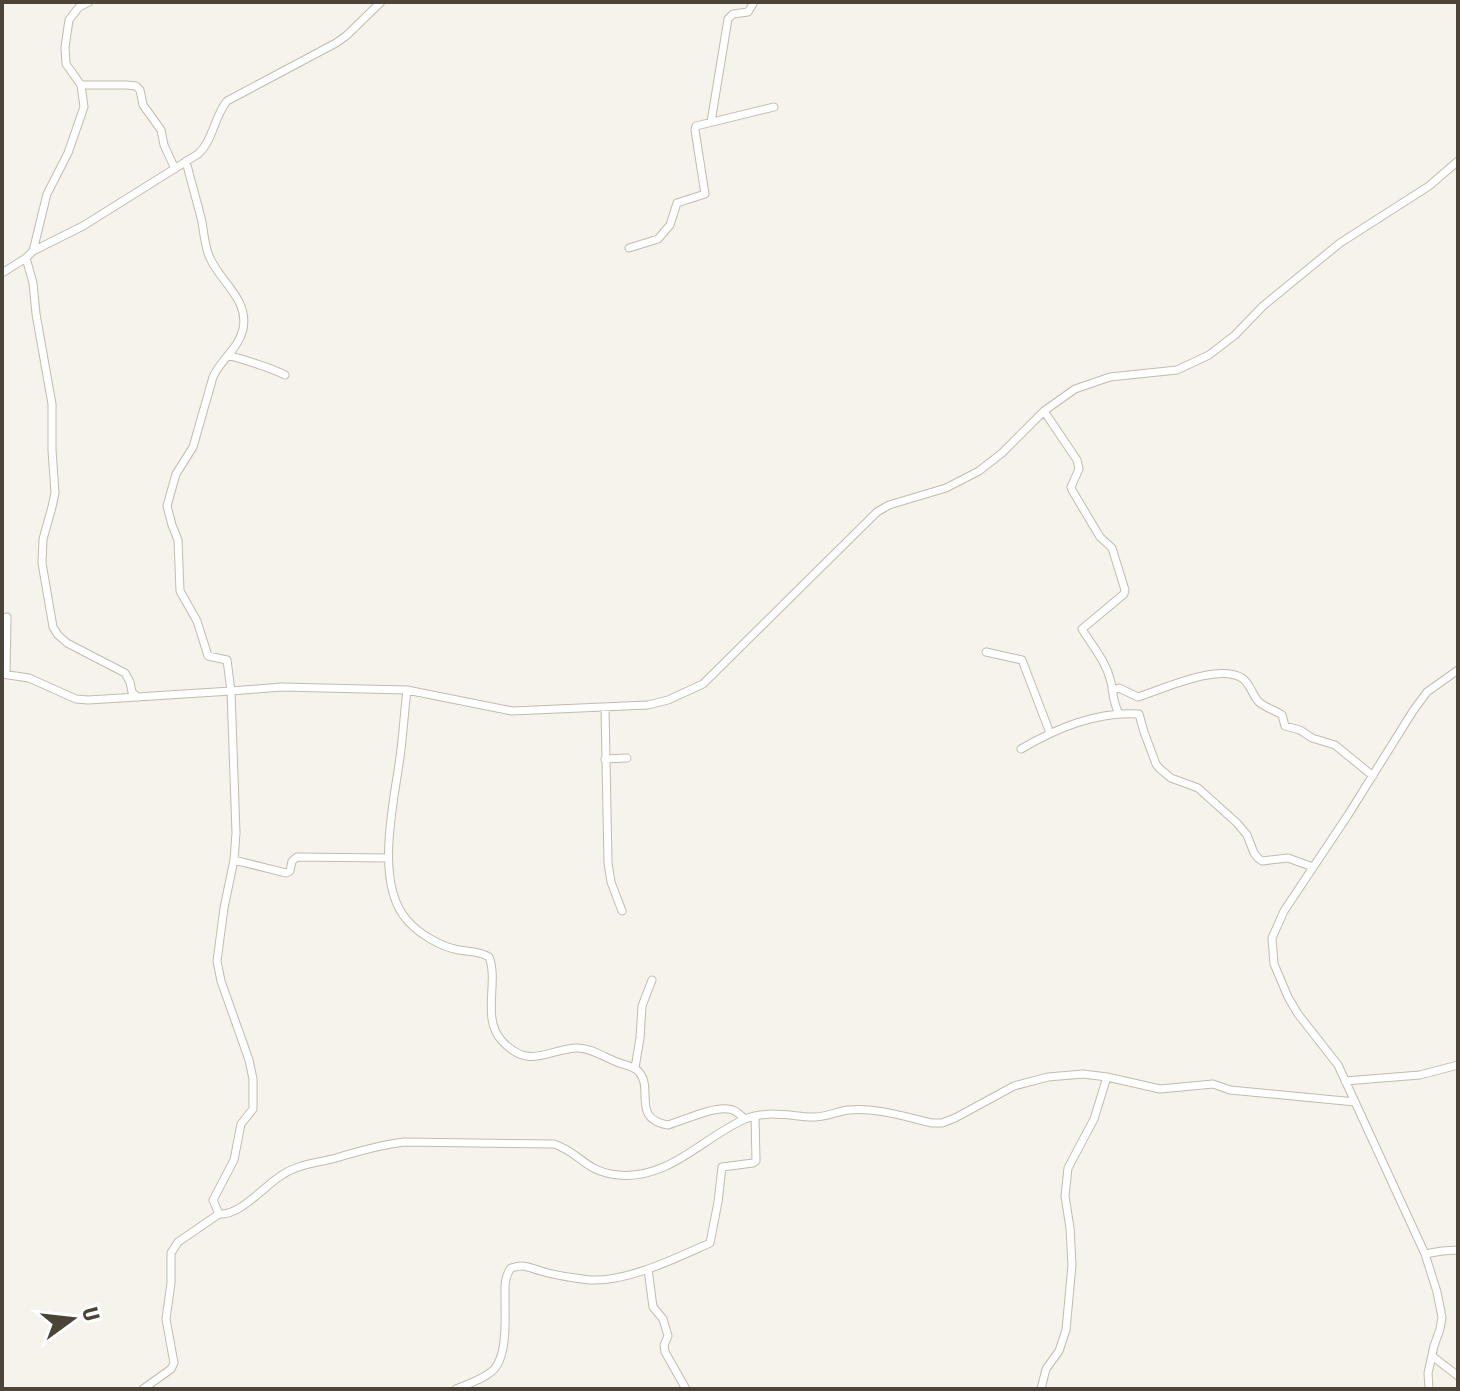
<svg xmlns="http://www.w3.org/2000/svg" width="1460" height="1391" font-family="'Fira Sans Condensed',sans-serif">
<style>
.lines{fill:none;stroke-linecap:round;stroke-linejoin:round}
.minor-casing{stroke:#c2bbae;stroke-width:9}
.minor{stroke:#fff;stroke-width:7}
</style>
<rect width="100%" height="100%" fill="#f6f3ec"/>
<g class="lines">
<defs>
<path id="minor" d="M 89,2 L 79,7 L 69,20 L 65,47 L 66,64 L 81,85 L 84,107 L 68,153 L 47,194 L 33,251 L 26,258 L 33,283 L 36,314 L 52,404 L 52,450 L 55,493 L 52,507 L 43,539 L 42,563 L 53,627 L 58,635 L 67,643 L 125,673 L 130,682 L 132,692 L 137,697 L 231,691 L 236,833 L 234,860 L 224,908 L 217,961 L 221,981 L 249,1060 L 253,1079 L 253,1109 L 241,1124 L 234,1160 L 213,1200 L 219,1214 C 240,1216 264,1186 282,1175 C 298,1164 318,1163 336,1158 C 359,1151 380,1145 404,1142 L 554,1144 C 581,1153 585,1172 618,1175 C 669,1180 702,1138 745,1119 C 766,1110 790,1116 812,1117 C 824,1118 835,1112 848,1110 C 875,1107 906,1117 932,1123 L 942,1123 L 955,1118 L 1014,1086 L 1048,1077 L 1083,1074 L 1107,1077 L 1160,1089 L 1213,1084 L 1230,1090 L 1355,1102
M 81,85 L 126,85 L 136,86 L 140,90 L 143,105 L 161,130 L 164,145 L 175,169
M 711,122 L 728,19 L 733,14 L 748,12 L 754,2
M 186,161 C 191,182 197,201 202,222 C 204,234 205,248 210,258 C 221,283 249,299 243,329 C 239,348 221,359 213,377 L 193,447 L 176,474 L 167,506 L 172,525 L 178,540 L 180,591 L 197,621 L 208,656 L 227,660 L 231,691 L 281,687 L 407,690 L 512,711 L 648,705 L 668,700 L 703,684 L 877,512 L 889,505 L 946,488 L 979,471 L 1002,453 L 1044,411 L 1075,389 L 1110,377 L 1177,370 L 1209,355 L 1235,335 L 1263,306 L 1340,243 L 1429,186 L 1458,161
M 629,248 L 658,239 L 670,225 L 677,203 L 705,194 L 695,130 L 696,126 L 774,107
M 33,251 L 83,226 L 198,154 C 213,141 214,117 227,101 L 336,43 L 346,36 L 381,2
M 2,273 L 26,258
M 228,355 C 247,361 267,366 285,375
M 1044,411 L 1077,460 L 1079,469 L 1071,487 L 1072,490 L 1100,537 L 1112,548 L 1125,590 L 1124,594 L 1082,629 C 1093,647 1106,661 1111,682 C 1114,695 1112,700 1119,714
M 986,652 L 1022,660 L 1050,733
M 2,674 L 29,678 L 76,699 L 88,700 L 137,697
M 6,674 L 7,617
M 407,690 C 404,714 403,739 399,764 C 393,806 375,884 407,920 C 419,934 441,947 459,950 C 470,952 480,951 489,957 C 499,982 481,1018 502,1041 C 529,1070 546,1050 576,1048 C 589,1047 604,1057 617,1062 C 624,1065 634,1066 639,1072 C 654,1089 631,1119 668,1125 C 685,1120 711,1107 728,1109 C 735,1109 740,1115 745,1119
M 1112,690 L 1119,688 L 1138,697 C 1163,689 1218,663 1242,678 C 1251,684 1252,696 1260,703 C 1267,708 1276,711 1282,715 L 1285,726 L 1300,730 L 1312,738 L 1335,745 L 1373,776
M 605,708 L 608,863 L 611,882 L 622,911
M 1021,749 C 1057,728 1097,711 1139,714 L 1144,732 L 1156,764 L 1159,768 L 1171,778 L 1198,788 L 1237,823 L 1247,835 L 1254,853 L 1258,858 L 1262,861 L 1288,858 L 1313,867
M 605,759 L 627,758
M 234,860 L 286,873 L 290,871 L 292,861 L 297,857 L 388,858
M 635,1068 L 640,1038 L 642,1006 L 652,980
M 1345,1081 L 1420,1075 L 1458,1065
M 1425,1254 L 1442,1251 L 1458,1250
M 648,1269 L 653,1307 L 663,1319 L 668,1336 L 664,1345 L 665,1352 L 686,1389
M 1432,1356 L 1458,1376
M 143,1389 L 171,1369 L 174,1363 L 166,1319 L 171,1283 L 171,1253 L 178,1242 L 219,1214
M 456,1389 C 468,1384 481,1380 491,1372 C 508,1359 505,1319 505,1299 C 505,1287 504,1277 511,1268 C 525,1264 527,1267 541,1271 C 556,1276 575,1278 590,1280 C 628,1282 676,1258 710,1243 L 718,1202 L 722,1167 L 753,1163 L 756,1161 L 755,1116
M 1041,1389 L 1046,1369 L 1059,1351 L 1066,1330 L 1072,1265 L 1070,1228 L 1065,1196 L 1068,1168 L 1094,1119 L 1107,1077
M 1429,1389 L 1428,1373 L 1434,1346 L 1440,1329 L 1442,1317 L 1437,1292 L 1425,1254 L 1338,1065 L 1298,1014 L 1288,997 L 1274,964 L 1272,938 L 1284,911 L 1348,815 L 1413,711 L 1427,692 L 1458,670"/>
</defs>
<!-- minor casing -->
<use href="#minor" class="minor-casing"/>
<!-- minor -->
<use href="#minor" class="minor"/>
</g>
<!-- border -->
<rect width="1460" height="1391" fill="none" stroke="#4b4439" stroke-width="8"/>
<!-- north arrow -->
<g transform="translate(72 1319) rotate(75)" stroke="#ffffff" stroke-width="6" paint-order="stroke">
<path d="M0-6L14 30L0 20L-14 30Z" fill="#4b4439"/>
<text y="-12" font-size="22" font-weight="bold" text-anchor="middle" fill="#4b4439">U</text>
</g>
</svg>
